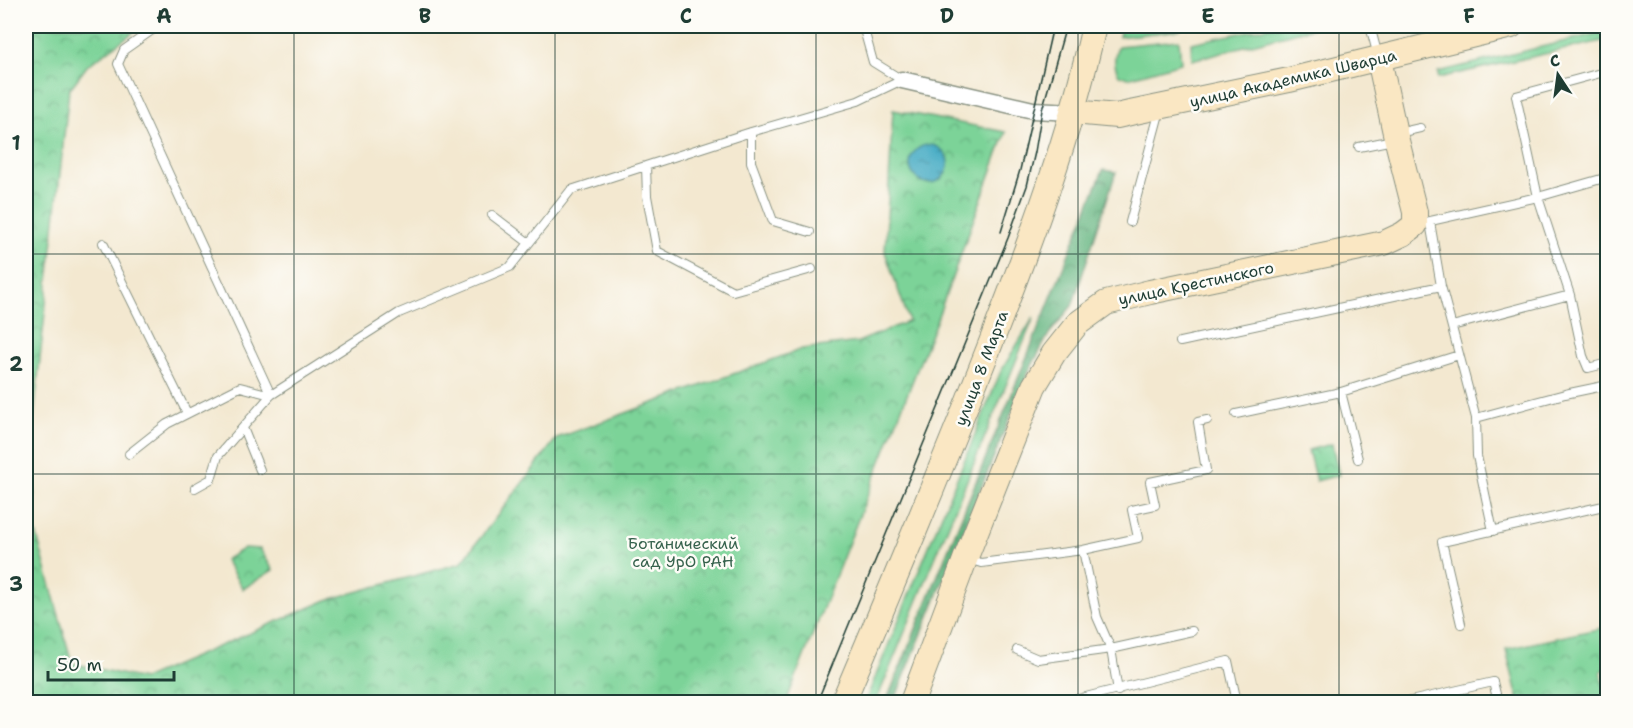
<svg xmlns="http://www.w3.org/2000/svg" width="1633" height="728" font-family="'Shantell Sans',sans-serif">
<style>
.grass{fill:#7bd398;stroke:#4d8866;stroke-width:1.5}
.forest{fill:url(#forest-crowns);stroke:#42795a;stroke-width:1.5}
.park{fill:url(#park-crowns);stroke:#4d8866;stroke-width:1.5}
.water{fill:url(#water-ripples);stroke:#32747c;stroke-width:1.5}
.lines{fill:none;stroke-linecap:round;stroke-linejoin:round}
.lane-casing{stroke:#899282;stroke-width:10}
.street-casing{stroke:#899282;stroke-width:19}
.secondary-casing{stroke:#899282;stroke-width:26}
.lane{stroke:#fff;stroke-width:8}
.street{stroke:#fff;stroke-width:16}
.secondary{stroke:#fae7c3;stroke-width:24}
.tram{stroke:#1f3d34;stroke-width:1.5}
.grid{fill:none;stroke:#1f3d34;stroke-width:1.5;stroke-opacity:0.55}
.labels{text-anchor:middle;stroke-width:5;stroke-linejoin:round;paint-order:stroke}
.street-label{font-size:16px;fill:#1f3d34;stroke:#fdfcf7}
.park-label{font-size:16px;fill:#36624d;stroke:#fdfcf7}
.neatline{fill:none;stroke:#1f3d34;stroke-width:2}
.grid-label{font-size:20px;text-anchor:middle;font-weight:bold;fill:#1f3d34}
</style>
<defs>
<pattern id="forest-crowns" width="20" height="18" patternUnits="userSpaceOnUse" patternTransform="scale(1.5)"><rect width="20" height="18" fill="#64b580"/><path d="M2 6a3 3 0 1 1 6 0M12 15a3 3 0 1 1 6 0" fill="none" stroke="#52946a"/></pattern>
<pattern id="park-crowns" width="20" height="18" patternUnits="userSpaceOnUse" patternTransform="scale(1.5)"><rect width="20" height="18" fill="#7bd398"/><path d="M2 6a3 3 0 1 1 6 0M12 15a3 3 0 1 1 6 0" fill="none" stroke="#64ac7d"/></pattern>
<pattern id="water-ripples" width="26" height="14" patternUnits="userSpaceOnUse" patternTransform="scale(1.5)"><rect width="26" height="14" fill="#45abc4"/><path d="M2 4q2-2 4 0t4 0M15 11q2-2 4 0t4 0" fill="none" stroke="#398ca0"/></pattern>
</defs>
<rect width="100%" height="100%" fill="#fdfcf7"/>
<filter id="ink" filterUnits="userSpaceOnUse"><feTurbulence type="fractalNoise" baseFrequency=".0167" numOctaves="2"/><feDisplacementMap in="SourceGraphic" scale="12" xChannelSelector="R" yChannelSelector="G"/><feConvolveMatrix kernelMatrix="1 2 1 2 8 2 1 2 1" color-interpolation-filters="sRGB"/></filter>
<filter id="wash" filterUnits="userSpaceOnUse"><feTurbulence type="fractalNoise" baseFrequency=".008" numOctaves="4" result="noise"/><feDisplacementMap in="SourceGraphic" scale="24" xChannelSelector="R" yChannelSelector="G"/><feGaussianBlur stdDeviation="1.35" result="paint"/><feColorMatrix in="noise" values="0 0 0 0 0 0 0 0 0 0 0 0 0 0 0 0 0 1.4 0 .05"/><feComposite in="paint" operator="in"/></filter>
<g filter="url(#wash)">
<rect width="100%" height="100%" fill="#f3e8d0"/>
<!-- grass -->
<path class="grass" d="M 1121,26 L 1180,26 L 1180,30 L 1119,37 Z
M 1274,26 L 1320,26 L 1192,60 L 1191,43 Z
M 1607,31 L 1607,40 L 1438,78 L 1438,72 Z
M 1179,40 L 1181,63 L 1128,78 L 1119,75 C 1113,64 1114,57 1118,46 Z
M 1034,317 L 876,702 L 865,702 L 1001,371 Z"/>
<!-- forest -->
<path class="forest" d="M 1103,170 L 1116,172 L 1072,306 L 1049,334 L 1028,373 L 894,702 L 886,702 Z"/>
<!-- park -->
<path class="park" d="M 26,26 L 142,26 L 87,66 L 69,90 L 32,433 L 35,529 L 72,663 L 143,679 L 327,600 L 461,563 L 557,438 L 802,349 L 858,342 L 909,321 L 885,252 L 893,110 L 1006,132 L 937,319 L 786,702 L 26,702 Z
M 1332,444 L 1339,475 L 1316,481 L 1308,450 Z
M 244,548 L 260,549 L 273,570 L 243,589 L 225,560 Z
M 1607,627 L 1607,669 L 1601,671 L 1607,702 L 1519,702 L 1506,649 Z"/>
<!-- water -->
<path class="water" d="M910 164a19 19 0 1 1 38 0a19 19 0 1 1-38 0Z"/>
</g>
<g filter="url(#ink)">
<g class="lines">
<defs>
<path id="lane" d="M 158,26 L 124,50 L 118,64 L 271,395
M 863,26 L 873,62 L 902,80
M 1370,26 L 1378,56
M 1608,71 L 1516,96 L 1538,197 L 1608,177
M 751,132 L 751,162 L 773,221 L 810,232
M 1398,133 L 1420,128
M 1359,147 L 1393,140
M 646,166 L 647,196 L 657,251 L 733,291 L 812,269
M 492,215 L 529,243
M 1130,222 L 1160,110
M 1430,222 L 1441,286 L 1476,418 L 1565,394 L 1608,385
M 1417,224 L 1538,197 L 1570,295 L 1452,326
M 103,243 L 187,413
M 1570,295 L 1583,356 L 1588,368 L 1608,363
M 1180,342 L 1441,286
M 1341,392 L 1358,459
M 1236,414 L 1341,392 L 1459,355
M 1476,418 L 1477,456 L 1493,531
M 243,428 L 260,470
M 129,454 L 167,424 L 240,387 L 271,395
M 195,488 L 211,479 L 218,456 L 271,395 L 399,313 L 510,267 L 571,190 L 751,132 L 858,101 L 902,80
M 968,559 L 981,563 L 1083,550
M 1461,624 L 1442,542 L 1608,505
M 1017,650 L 1038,659 L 1111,649 L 1192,631
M 1118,691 L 1111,649 L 1097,617 L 1083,550 L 1138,538 L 1132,510 L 1155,505 L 1150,482 L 1206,470 L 1198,422 L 1207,420
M 1066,702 L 1228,661 L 1237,702
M 1406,702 L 1493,682 L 1498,702"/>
<path id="street" d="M 902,80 L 1033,110 L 1073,112"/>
<path id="secondary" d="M 1073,112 L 1117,116 L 1130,113 L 1289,80 L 1511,26
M 843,702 C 893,584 943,465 990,345 C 1031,240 1070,136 1094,26
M 912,702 L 966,557 L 1034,386 L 1054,353 L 1077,324 L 1106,303 L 1150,292 L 1384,243 L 1403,234 L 1415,225 L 1415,212 L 1395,133 L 1379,59"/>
</defs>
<!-- lane casing -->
<use href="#lane" class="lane-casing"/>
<!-- street casing -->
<use href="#street" class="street-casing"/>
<!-- secondary casing -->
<use href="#secondary" class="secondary-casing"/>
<!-- lane -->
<use href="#lane" class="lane"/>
<!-- street -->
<use href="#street" class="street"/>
<!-- secondary -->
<use href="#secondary" class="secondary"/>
<!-- tram -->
<path class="tram" d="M 1001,232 L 1020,170 L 1053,26
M 817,702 L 1008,238 L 1027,186 L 1035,152 L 1042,110 L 1066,26"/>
</g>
</g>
<!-- grid -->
<path class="grid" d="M 294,26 L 294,702M 555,26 L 555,702M 816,26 L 816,702M 1078,26 L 1078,702M 1339,26 L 1339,702M 26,254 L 1608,254M 26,474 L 1608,474"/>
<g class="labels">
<!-- street labels -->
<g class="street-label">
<text transform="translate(1293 78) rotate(-13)" y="6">улица Академика Шварца</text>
<text transform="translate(1196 283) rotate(-12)" y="6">улица Крестинского</text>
<text transform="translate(981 368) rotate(-69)" y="6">улица 8 Марта</text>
</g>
<!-- park labels -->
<g class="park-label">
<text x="683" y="549">Ботанический<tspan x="683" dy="18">сад УрО РАН</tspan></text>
</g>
</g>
<!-- margin -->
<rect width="1633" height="728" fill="none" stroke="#fdfcf7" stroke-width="66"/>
<!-- north arrow -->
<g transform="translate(1558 75) rotate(347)" stroke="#fdfcf7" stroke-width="4.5" paint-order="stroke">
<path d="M0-4.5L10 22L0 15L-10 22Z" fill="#1f3d34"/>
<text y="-9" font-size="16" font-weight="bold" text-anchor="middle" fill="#1f3d34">С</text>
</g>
<!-- scale -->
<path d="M48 671v9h126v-9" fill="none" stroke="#1f3d34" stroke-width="3"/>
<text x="57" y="671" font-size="18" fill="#1f3d34" stroke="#fdfcf7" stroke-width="4.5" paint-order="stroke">50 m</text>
<rect x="33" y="33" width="1567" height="662" class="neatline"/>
<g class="grid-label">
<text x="164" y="23">A</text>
<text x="425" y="23">B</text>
<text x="686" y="23">C</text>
<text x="947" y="23">D</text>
<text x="1208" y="23">E</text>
<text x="1469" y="23">F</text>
<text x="16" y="150">1</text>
<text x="16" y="371">2</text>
<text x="16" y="591">3</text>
</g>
</svg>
